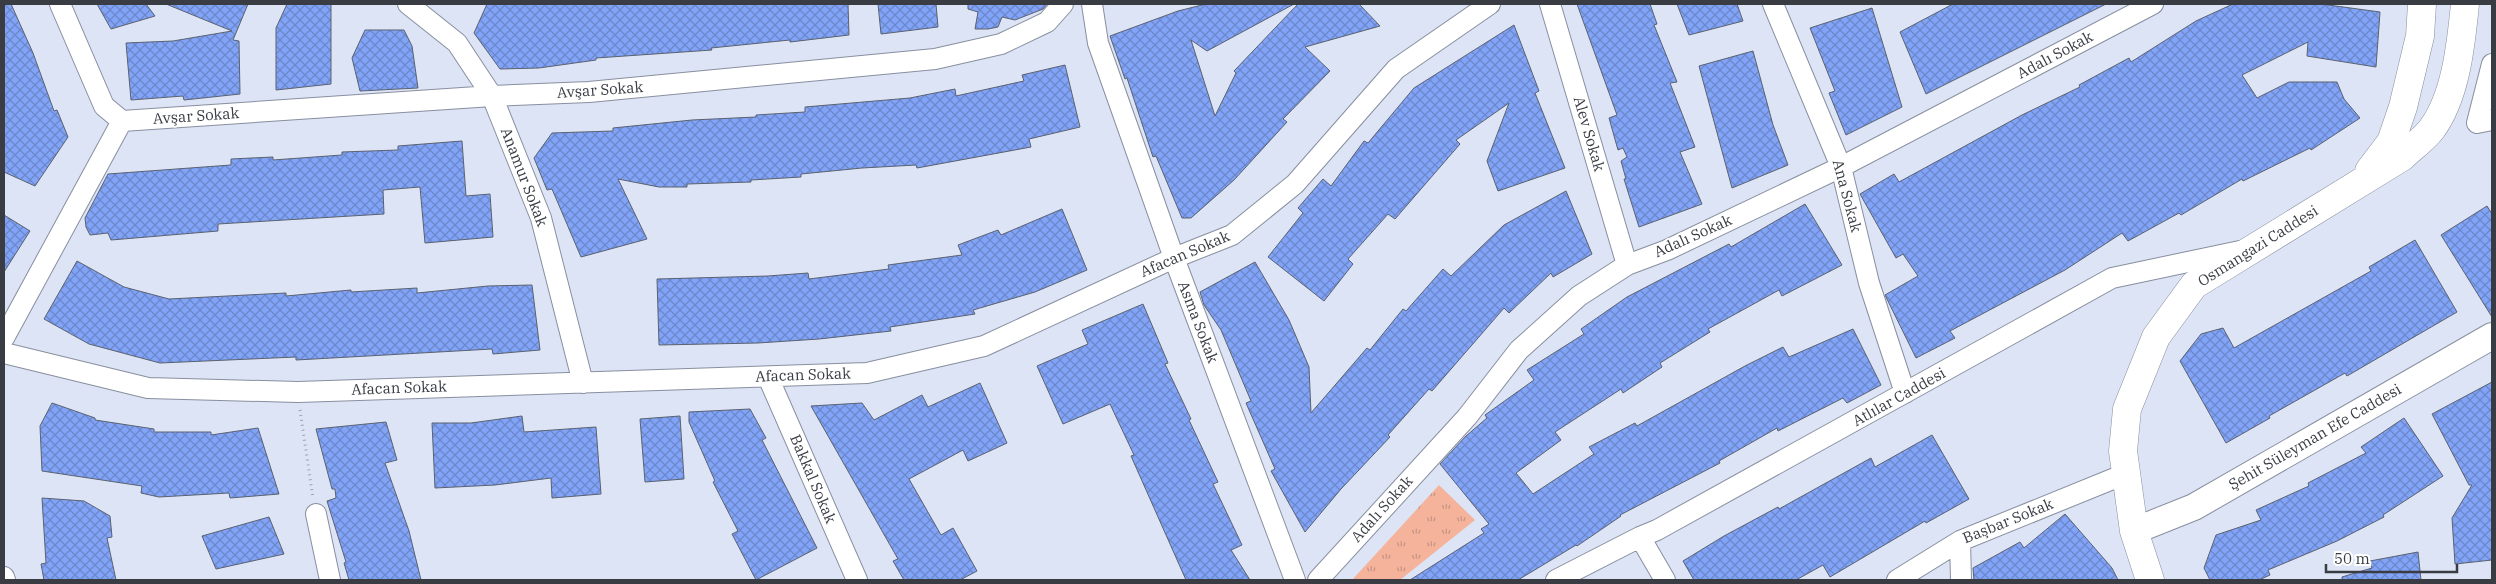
<svg xmlns="http://www.w3.org/2000/svg" width="2496" height="584" font-family="'IBM Plex Serif',serif">
<style>
.park{fill:url(#park-tufts)}
.building{fill:url(#building-cross-hatch);stroke:#5a6170}
.lines{fill:none;stroke-linecap:round;stroke-linejoin:round}
.minor-casing{stroke:#888f9f;stroke-width:22}
.tertiary-casing{stroke:#888f9f;stroke-width:28}
.secondary-casing{stroke:#888f9f;stroke-width:29}
.path{stroke:#9ea4b1;stroke-width:3;stroke-dasharray:1 4;stroke-linecap:butt}
.minor{stroke:#fff;stroke-width:20}
.tertiary{stroke:#fff;stroke-width:26}
.secondary{stroke:#fff;stroke-width:28}
.labels{text-anchor:middle;stroke-width:4;stroke-linejoin:round;paint-order:stroke}
.street-label{font-size:15px;fill:#393c43;stroke:#fff}
</style>
<defs>
<pattern id="park-tufts" width="24" height="20" patternUnits="userSpaceOnUse" patternTransform="scale(1.25)"><rect width="24" height="20" fill="#f5b39c"/><path d="M3 7l-1-3M5 7V3M7 7l1-3M15 17l-1-3M17 17v-4M19 17l1-3" fill="none" stroke="#c79381"/></pattern>
<pattern id="building-cross-hatch" width="8" height="8" patternUnits="userSpaceOnUse" patternTransform="scale(1.25)"><rect width="8" height="8" fill="#82a4f8"/><path d="M0 0l8 8M0 8l8-8" fill="none" stroke="#6b87ca"/></pattern>
</defs>
<rect width="100%" height="100%" fill="#dce4f5"/>
<!-- park -->
<path class="park" d="M 1439,485 L 1475,520 L 1400,580 L 1352,580 Z"/>
<!-- building -->
<path class="building" d="M 4,4 L 11,4 L 33,53 L 54,111 L 57,110 L 68,137 L 35,186 L 4,172 Z
M 97,4 L 146,4 L 155,16 L 111,29 Z
M 166,4 L 248,4 L 233,40 L 239,41 L 240,94 L 184,100 L 183,96 L 131,100 L 126,43 L 173,41 L 232,31 Z
M 287,4 L 331,4 L 331,84 L 276,90 L 276,28 Z
M 487,4 L 848,4 L 849,35 L 790,42 L 790,40 L 711,48 L 712,50 L 596,58 L 596,60 L 539,68 L 500,69 L 474,33 Z
M 878,4 L 936,4 L 938,27 L 881,34 Z
M 968,4 L 1047,4 L 1043,9 L 1015,20 L 1002,17 L 998,27 L 988,29 L 975,29 L 978,12 L 968,9 Z
M 1206,4 L 1294,4 L 1207,51 L 1191,40 L 1215,116 L 1236,73 L 1234,71 L 1298,4 L 1359,4 L 1380,26 L 1305,47 L 1330,71 L 1283,119 L 1287,122 L 1234,180 L 1191,218 L 1182,218 L 1156,156 L 1153,157 L 1127,78 L 1125,79 L 1110,36 L 1178,11 Z
M 1577,4 L 1650,4 L 1657,24 L 1654,25 L 1677,82 L 1670,83 L 1695,147 L 1680,152 L 1702,204 L 1639,227 L 1624,179 L 1626,179 L 1621,161 L 1627,157 L 1623,148 L 1618,150 L 1609,118 L 1617,115 Z
M 1677,4 L 1737,4 L 1743,21 L 1689,35 Z
M 1953,4 L 2106,4 L 1926,94 L 1900,32 Z
M 2233,4 L 2321,4 L 2380,12 L 2376,67 L 2307,56 L 2308,42 L 2242,75 L 2257,98 L 2289,82 L 2337,82 L 2344,99 L 2360,118 L 2311,150 L 2310,148 L 2243,181 L 2242,179 L 2181,215 L 2179,213 L 2128,241 L 2122,233 L 2065,270 L 1950,331 L 1955,338 L 1916,358 L 1885,295 L 1918,276 L 1903,254 L 1896,258 L 1860,194 L 1894,174 L 1899,182 L 2022,115 L 2080,87 L 2079,85 L 2129,58 L 2131,62 L 2196,21 Z
M 1872,8 L 1902,107 L 1846,135 L 1829,93 L 1835,91 L 1810,28 Z
M 1514,25 L 1539,91 L 1535,93 L 1565,168 L 1498,191 L 1487,161 L 1509,103 L 1456,140 L 1460,144 L 1395,219 L 1388,214 L 1348,259 L 1353,264 L 1324,301 L 1268,257 L 1303,213 L 1298,208 L 1323,179 L 1331,186 L 1364,141 L 1368,143 L 1414,88 Z
M 365,30 L 404,30 L 412,46 L 418,88 L 360,91 L 352,58 Z
M 1753,51 L 1773,125 L 1788,165 L 1732,188 L 1699,66 Z
M 1065,65 L 1080,127 L 1029,139 L 1031,147 L 917,168 L 916,165 L 862,168 L 801,174 L 801,177 L 751,180 L 751,182 L 687,184 L 687,187 L 659,187 L 618,179 L 647,239 L 581,257 L 552,189 L 547,190 L 534,158 L 552,133 L 613,131 L 613,128 L 692,120 L 756,117 L 756,115 L 805,112 L 805,107 L 910,98 L 955,89 L 956,96 L 1024,81 L 1022,75 Z
M 462,141 L 466,196 L 490,194 L 493,237 L 425,243 L 420,187 L 383,190 L 384,214 L 218,224 L 218,231 L 111,240 L 108,233 L 90,235 L 86,227 L 85,218 L 108,174 L 231,165 L 231,159 L 273,157 L 273,160 L 342,155 L 342,152 L 398,150 L 398,146 Z
M 1566,191 L 1592,254 L 1553,277 L 1551,273 L 1509,313 L 1504,308 L 1432,391 L 1429,389 L 1388,435 L 1390,437 L 1341,489 L 1305,532 L 1271,471 L 1275,469 L 1246,403 L 1251,401 L 1221,330 L 1204,305 L 1200,292 L 1255,262 L 1289,320 L 1309,367 L 1311,413 L 1367,348 L 1370,350 L 1403,309 L 1406,311 L 1443,269 L 1451,276 L 1504,225 Z
M 1805,204 L 1842,265 L 1782,296 L 1779,290 L 1708,329 L 1710,332 L 1660,363 L 1662,367 L 1623,393 L 1621,389 L 1555,432 L 1561,440 L 1516,473 L 1533,494 L 1594,454 L 1589,447 L 1635,423 L 1637,426 L 1745,366 L 1783,347 L 1789,357 L 1853,329 L 1881,385 L 1847,403 L 1843,398 L 1778,431 L 1777,428 L 1719,461 L 1720,463 L 1620,515 L 1621,516 L 1577,546 L 1576,545 L 1518,580 L 1410,580 L 1484,533 L 1481,529 L 1489,524 L 1440,464 L 1466,436 L 1487,418 L 1485,415 L 1534,380 L 1527,370 L 1584,334 L 1581,329 L 1627,297 L 1729,244 L 1731,247 Z
M 2487,206 L 2492,214 L 2492,317 L 2441,235 Z
M 1062,209 L 1087,270 L 1035,292 L 973,310 L 975,314 L 890,327 L 891,331 L 819,339 L 758,343 L 659,345 L 657,279 L 768,276 L 808,273 L 809,279 L 889,269 L 888,265 L 962,255 L 958,245 L 998,230 L 1001,235 Z
M 4,215 L 30,231 L 4,272 Z
M 2415,240 L 2457,312 L 2347,376 L 2345,373 L 2269,416 L 2270,418 L 2226,443 L 2180,361 L 2201,334 L 2223,328 L 2234,348 L 2371,271 L 2369,267 Z
M 77,261 L 124,287 L 169,299 L 286,293 L 286,296 L 351,290 L 351,292 L 417,288 L 417,293 L 488,286 L 532,285 L 540,350 L 493,354 L 492,349 L 296,360 L 296,357 L 160,363 L 89,344 L 44,319 Z
M 1143,304 L 1168,363 L 1165,364 L 1191,419 L 1189,420 L 1218,482 L 1213,484 L 1242,545 L 1231,550 L 1250,580 L 1186,580 L 1131,456 L 1134,455 L 1110,404 L 1063,424 L 1037,366 L 1088,344 L 1082,330 Z
M 2492,382 L 2492,560 L 2455,564 L 2452,518 L 2472,485 L 2469,485 L 2432,414 Z
M 980,383 L 1007,443 L 968,461 L 963,450 L 909,479 L 941,535 L 953,528 L 977,571 L 960,580 L 904,580 L 893,561 L 898,559 L 811,406 L 862,403 L 874,420 L 922,395 L 928,407 Z
M 52,403 L 95,418 L 95,420 L 154,429 L 154,432 L 211,432 L 211,435 L 258,428 L 279,494 L 230,498 L 229,493 L 159,497 L 141,493 L 142,486 L 42,471 L 40,426 Z
M 750,409 L 766,438 L 762,440 L 817,548 L 756,580 L 732,534 L 738,531 L 713,482 L 715,481 L 689,422 L 689,412 Z
M 522,416 L 524,432 L 596,427 L 601,494 L 552,498 L 551,478 L 495,485 L 435,488 L 432,423 L 471,423 Z
M 680,416 L 684,479 L 645,482 L 640,419 Z
M 2404,418 L 2443,476 L 2383,515 L 2384,517 L 2337,541 L 2268,570 L 2270,575 L 2259,580 L 2210,580 L 2204,568 L 2216,535 L 2261,520 L 2256,510 L 2309,486 L 2308,483 L 2366,453 L 2361,447 Z
M 386,422 L 397,460 L 385,463 L 409,531 L 421,580 L 349,580 L 344,563 L 346,562 L 327,501 L 336,498 L 335,489 L 332,489 L 316,429 Z
M 1932,435 L 1969,499 L 1926,523 L 1925,521 L 1830,577 L 1823,565 L 1796,580 L 1694,580 L 1683,561 L 1724,536 L 1778,507 L 1779,509 L 1871,458 L 1875,467 Z
M 42,498 L 84,501 L 110,516 L 112,537 L 107,538 L 116,580 L 44,580 L 41,564 L 46,563 Z
M 2065,514 L 2112,568 L 2118,580 L 1974,580 L 1973,568 L 2020,542 L 2024,548 Z
M 269,517 L 284,554 L 216,569 L 202,536 Z
M 2418,552 L 2421,580 L 2342,580 L 2342,577 L 2372,568 L 2370,561 Z"/>
<g class="lines">
<defs>
<path id="minor" d="M 60,4 L 104,106 L 122,121
M 408,4 L 457,43 L 492,96 L 541,218 L 583,383
M 1092,4 L 1098,43 L 1174,258 L 1295,580
M 1550,4 L 1627,265
M 1773,4 L 1841,167 L 1869,283 L 1905,393
M 2492,64 L 2477,123 L 2492,120
M 4,338 L 122,121 L 492,96 L 589,92 L 935,59 L 1001,44 L 1047,22 L 1063,4
M 4,353 L 148,388 L 298,392 L 867,373 L 984,346 L 1174,258 L 1232,235 L 1295,184 L 1396,69 L 1490,4
M 768,377 L 857,580
M 316,514 L 330,580
M 1640,537 L 1665,580
M 1960,541 L 1961,580
M 4,577 L 5,580
M 1318,580 L 1467,417 L 1519,350 L 1579,296 L 1627,265 L 1667,250 L 1841,167 L 2153,4
M 1556,580 L 1640,537 L 1657,530 L 2112,278 L 2240,251
M 1897,580 L 1960,541 L 2125,474"/>
<path id="tertiary" d="M 2134,531 L 2194,507 L 2492,336"/>
<path id="secondary" d="M 2369,171 L 2391,142 L 2403,107 L 2420,36 L 2422,4
M 2150,580 L 2134,531 L 2123,451 L 2127,409 L 2156,337 L 2194,285 L 2402,157 C 2411,148 2423,140 2431,130 C 2456,97 2461,44 2465,4"/>
</defs>
<!-- minor casing -->
<use href="#minor" class="minor-casing"/>
<!-- tertiary casing -->
<use href="#tertiary" class="tertiary-casing"/>
<!-- secondary casing -->
<use href="#secondary" class="secondary-casing"/>
<!-- path -->
<path class="path" d="M 300,410 L 313,498"/>
<!-- minor -->
<use href="#minor" class="minor"/>
<!-- tertiary -->
<use href="#tertiary" class="tertiary"/>
<!-- secondary -->
<use href="#secondary" class="secondary"/>
</g>
<g class="labels">
<!-- street labels -->
<g class="street-label">
<text transform="translate(2055 55) rotate(-28)" y="5">Adalı Sokak</text>
<text transform="translate(600 90) rotate(-4)" y="5">Avşar Sokak</text>
<text transform="translate(196 116) rotate(-4)" y="5">Avşar Sokak</text>
<text transform="translate(1589 134) rotate(74)" y="5">Alev Sokak</text>
<text transform="translate(524 177) rotate(69)" y="5">Anamur Sokak</text>
<text transform="translate(1847 196) rotate(75)" y="5">Ana Sokak</text>
<text transform="translate(1693 236) rotate(-24)" y="5">Adalı Sokak</text>
<text transform="translate(2258 246) rotate(-32)" y="5">Osmangazi Caddesi</text>
<text transform="translate(1185 254) rotate(-23)" y="5">Afacan Sokak</text>
<text transform="translate(1198 322) rotate(69)" y="5">Asma Sokak</text>
<text transform="translate(803 375) rotate(-2)" y="5">Afacan Sokak</text>
<text transform="translate(399 388) rotate(-2)" y="5">Afacan Sokak</text>
<text transform="translate(1899 397) rotate(-29)" y="5">Atlılar Caddesi</text>
<text transform="translate(2315 437) rotate(-30)" y="5">Şehit Süleyman Efe Caddesi</text>
<text transform="translate(813 479) rotate(67)" y="5">Bakkal Sokak</text>
<text transform="translate(1382 509) rotate(-48)" y="5">Adalı Sokak</text>
<text transform="translate(2008 521) rotate(-22)" y="5">Başbar Sokak</text>
</g>
</g>
<!-- border -->
<rect width="2496" height="584" fill="none" stroke="#393c43" stroke-width="10"/>
<!-- scale -->
<path d="M2326 564v8h131v-8" fill="none" stroke="#393c43" stroke-width="2.5"/>
<text x="2334" y="564" font-size="15" fill="#393c43" stroke="#ffffff" stroke-width="4" paint-order="stroke">50 m</text>
</svg>
